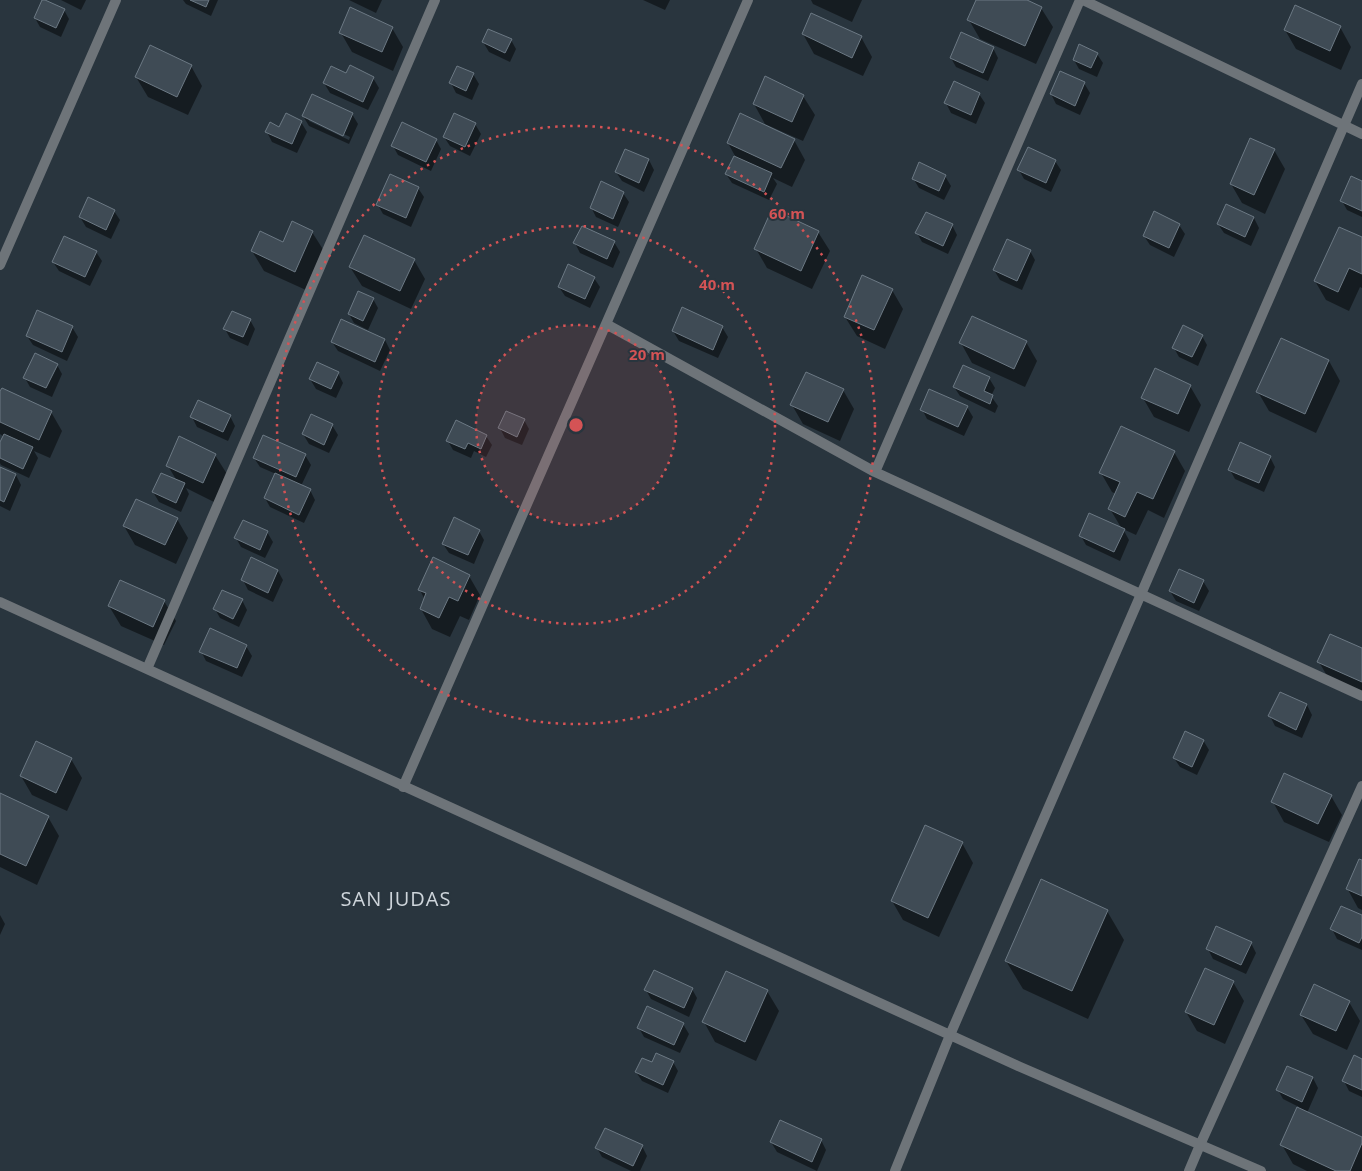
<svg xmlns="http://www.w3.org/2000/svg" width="1362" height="1171" font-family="'Open Sans',sans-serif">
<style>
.shadow{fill:#0007;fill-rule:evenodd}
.building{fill:#3f4b55;stroke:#6c7984}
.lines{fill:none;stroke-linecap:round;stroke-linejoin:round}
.minor{stroke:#6e7479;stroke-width:10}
.ring{fill:none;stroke:#d45355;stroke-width:2.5;stroke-dasharray:2.5 5}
.labels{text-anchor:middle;stroke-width:4;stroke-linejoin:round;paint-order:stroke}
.quarter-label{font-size:20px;letter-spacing:1px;fill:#ced5db;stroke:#29353e}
.centre{fill:#d45355;stroke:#29353e;stroke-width:2.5}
.ring-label{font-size:15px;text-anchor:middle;font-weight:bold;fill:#d45355;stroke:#29353e;stroke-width:4;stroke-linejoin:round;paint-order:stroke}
</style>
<rect width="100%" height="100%" fill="#29353e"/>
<!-- shadow -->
<path class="shadow" d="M 61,0 L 86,0 L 81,10 Z
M 183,0 L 218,0 L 211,16 L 186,4 Z
M 349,0 L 382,0 L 376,13 Z
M 643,0 L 670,0 L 665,10 Z
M 811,0 L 862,0 L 852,22 L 813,4 Z
M 977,0 L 1024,0 L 1041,8 L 1053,27 L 1036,64 L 980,39 L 969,20 Z
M 64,10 L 69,19 L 61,37 L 40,27 L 35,18 Z
M 1340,27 L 1351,47 L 1341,70 L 1296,49 L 1285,30 Z
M 392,28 L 403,47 L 393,71 L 352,52 L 341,33 Z
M 803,34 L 861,37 L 872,57 L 863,76 L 814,54 Z
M 511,40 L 516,49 L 510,62 L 489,52 L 483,42 Z
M 993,48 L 998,58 L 988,81 L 956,67 L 951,58 Z
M 1097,54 L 1103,63 L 1097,77 L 1079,69 L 1074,60 Z
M 191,66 L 202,86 L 188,115 L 148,97 L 136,77 Z
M 473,74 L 479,84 L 472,100 L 456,93 L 451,83 Z
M 347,75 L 373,78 L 379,88 L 368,110 L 330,93 L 324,83 Z
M 1084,83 L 1090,93 L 1080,115 L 1056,104 L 1051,94 Z
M 979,94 L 985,103 L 976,124 L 951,113 L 946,103 Z
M 312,96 L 352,114 L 358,124 L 349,144 L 309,126 L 303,116 ZM 309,118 L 350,137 L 349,140 L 309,121 Z
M 803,96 L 815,115 L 803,141 L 765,124 L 754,104 Z
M 301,122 L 307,132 L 297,153 L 272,142 L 267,132 Z
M 475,124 L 481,134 L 470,156 L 450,146 L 444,137 Z
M 436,140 L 441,149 L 431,171 L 398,155 L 393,146 Z
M 794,140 L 805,160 L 792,187 L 773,178 L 777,184 L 769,200 L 732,183 L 726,174 L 735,156 L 728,143 Z
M 626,150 L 649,160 L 654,170 L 644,192 L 622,181 L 616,172 Z
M 1274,150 L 1285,169 L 1265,214 L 1242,203 L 1231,184 Z
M 1055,161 L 1061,170 L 1051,192 L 1024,179 L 1019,170 Z
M 945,176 L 951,186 L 944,200 L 919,188 L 913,178 Z
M 1362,183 L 1362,217 L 1347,210 L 1342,201 Z
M 418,188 L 424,197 L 411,227 L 383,214 L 378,205 Z
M 623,193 L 629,202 L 618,227 L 596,217 L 591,207 Z
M 1227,206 L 1254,218 L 1259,228 L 1251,246 L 1224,233 L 1218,224 Z
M 114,211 L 120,220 L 111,239 L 86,227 L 80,217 Z
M 952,225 L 957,235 L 948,254 L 922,242 L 917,233 Z
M 1179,225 L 1185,234 L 1174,257 L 1150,245 L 1144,236 Z
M 312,232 L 324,251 L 306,290 L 264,271 L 252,251 L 284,244 Z
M 818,232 L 830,251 L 812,289 L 767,268 L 756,249 Z
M 1362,239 L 1362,288 L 1360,287 L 1349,311 L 1326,300 L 1315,281 Z
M 614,242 L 620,252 L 613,268 L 580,253 L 575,243 Z
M 1030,251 L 1035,260 L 1022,290 L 1000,280 L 994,270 Z
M 96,252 L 102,261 L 90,286 L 59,271 L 53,262 Z
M 414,260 L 425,279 L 411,309 L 362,286 L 350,267 Z
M 594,278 L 600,287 L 590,308 L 565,296 L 559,287 Z
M 892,290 L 903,309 L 885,349 L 857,336 L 845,317 Z
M 373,299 L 378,308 L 368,330 L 354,323 L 349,314 Z
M 250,320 L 255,329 L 248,346 L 230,338 L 225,329 Z
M 342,321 L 385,340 L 390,350 L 380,371 L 338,351 L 332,342 Z
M 72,327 L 78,337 L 67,361 L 33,345 L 27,336 Z
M 722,327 L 728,337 L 718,358 L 679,341 L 673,331 Z
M 1202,336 L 1207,345 L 1198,366 L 1179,357 L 1174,348 Z
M 1282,340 L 1329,361 L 1340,381 L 1316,433 L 1269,411 L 1258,392 Z
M 1026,342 L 1037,361 L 1025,387 L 972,363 L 961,343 Z
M 57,365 L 62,374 L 52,397 L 30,387 L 25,378 Z
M 338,373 L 343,383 L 336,398 L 316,389 L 310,379 Z
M 989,378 L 995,388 L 991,396 L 998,406 L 995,413 L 960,396 L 954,387 Z
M 1190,386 L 1201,405 L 1189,432 L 1154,417 L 1143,398 Z
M 843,390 L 854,409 L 840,441 L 803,424 L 792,405 Z
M 0,394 L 51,412 L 62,431 L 50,458 L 34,451 L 38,458 L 29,478 L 1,465 L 0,463 L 0,446 L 4,437 L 0,434 Z
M 967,407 L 973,417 L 964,436 L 927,419 L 922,409 Z
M 230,416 L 235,426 L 228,441 L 197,427 L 192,417 Z
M 524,420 L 529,429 L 522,445 L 505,438 L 500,428 Z
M 332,425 L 338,435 L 329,453 L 309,444 L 303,434 Z
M 486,436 L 492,445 L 486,457 L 474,451 L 471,458 L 453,450 L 448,441 Z
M 1174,452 L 1185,471 L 1164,518 L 1148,510 L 1136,535 L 1123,529 L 1129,540 L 1120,561 L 1086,545 L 1081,536 L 1122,529 L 1110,509 L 1116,494 L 1112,492 L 1101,473 Z
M 215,455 L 227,474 L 214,502 L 186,488 L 189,494 L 181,512 L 159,502 L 153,492 L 177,481 L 168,466 Z
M 305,455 L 311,465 L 301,486 L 310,490 L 315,500 L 304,523 L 270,507 L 265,498 L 276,474 L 260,467 L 254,458 Z
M 1270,457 L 1275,467 L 1264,492 L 1235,479 L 1230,470 Z
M 0,468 L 16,475 L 21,485 L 10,511 L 0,506 Z
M 177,519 L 188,538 L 176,564 L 135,545 L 124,526 Z
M 479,531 L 484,540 L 474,564 L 449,553 L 443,544 Z
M 267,532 L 273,542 L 265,558 L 241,547 L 236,538 Z
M 278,571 L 283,580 L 273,602 L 248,590 L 243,580 Z
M 469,576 L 480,595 L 469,620 L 460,616 L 450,637 L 432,629 L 421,609 L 425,600 L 420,590 Z
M 1203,581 L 1209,591 L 1199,611 L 1176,601 L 1170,591 Z
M 242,600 L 247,610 L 239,627 L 220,618 L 215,609 Z
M 164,601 L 176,621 L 164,645 L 121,626 L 109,606 Z
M 246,646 L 252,656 L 242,677 L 206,661 L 201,651 Z
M 1362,650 L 1362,696 L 1330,681 L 1319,662 Z
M 1280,693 L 1307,705 L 1312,715 L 1302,738 L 1275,726 L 1270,716 Z
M 1203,740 L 1209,750 L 1197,775 L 1180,767 L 1174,758 Z
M 71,759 L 82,778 L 67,811 L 32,795 L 21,776 Z
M 0,794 L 48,817 L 59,836 L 37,885 L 0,867 Z
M 1331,796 L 1342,815 L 1329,842 L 1284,822 L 1273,802 Z
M 962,843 L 973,863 L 939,937 L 903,920 L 892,901 Z
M 1362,861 L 1362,910 L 1358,908 L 1347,888 Z
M 1107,911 L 1124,940 L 1088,1019 L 1023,989 L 1006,961 Z
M 0,915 L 5,924 L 0,935 Z
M 1362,917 L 1362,950 L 1337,939 L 1332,929 Z
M 1251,943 L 1256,953 L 1246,974 L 1213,959 L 1208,949 Z
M 727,972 L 767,991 L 779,1011 L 756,1061 L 715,1042 L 704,1022 Z
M 1233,982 L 1244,1001 L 1225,1044 L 1197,1031 L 1186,1012 Z
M 692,989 L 697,998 L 689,1017 L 651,999 L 646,990 Z
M 1349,1002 L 1360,1021 L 1347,1050 L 1313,1034 L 1301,1015 Z
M 683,1024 L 689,1034 L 680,1053 L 644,1037 L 639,1028 Z
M 1362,1061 L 1362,1097 L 1349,1091 L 1344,1081 Z
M 673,1062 L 678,1071 L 668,1093 L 642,1081 L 636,1072 L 653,1064 Z
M 1288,1067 L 1313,1078 L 1318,1088 L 1307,1113 L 1362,1138 L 1362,1171 L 1307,1171 L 1293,1164 L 1282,1145 L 1299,1107 L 1283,1099 L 1278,1090 Z
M 821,1140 L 826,1150 L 817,1171 L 777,1152 L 771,1142 Z
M 642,1146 L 647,1156 L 640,1171 L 631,1171 L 602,1157 L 597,1148 Z"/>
<!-- building -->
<path class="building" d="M 42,0 L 45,0 L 65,9 L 56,28 L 34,18 Z
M 190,0 L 209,0 L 206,7 Z
M 976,0 L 1027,0 L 1042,7 L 1025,46 L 967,20 Z
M 1295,5 L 1341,26 L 1330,51 L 1284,30 Z
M 350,7 L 393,27 L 382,52 L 339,33 Z
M 811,13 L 862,36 L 852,58 L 802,34 Z
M 488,29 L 512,39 L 505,53 L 482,42 Z
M 961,32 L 994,47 L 983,73 L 950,58 Z
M 1079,44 L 1098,53 L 1091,68 L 1073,60 Z
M 150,45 L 192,65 L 177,97 L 135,77 Z
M 350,65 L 374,77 L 363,102 L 323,83 L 331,66 L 346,73 Z
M 457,66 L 474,73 L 466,91 L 449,83 Z
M 1060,71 L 1085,82 L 1075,106 L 1050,94 Z
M 765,76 L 804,95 L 792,122 L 753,104 Z
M 954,81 L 980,93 L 971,115 L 944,103 Z
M 312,94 L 353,113 L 343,136 L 302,116 Z
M 286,113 L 302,121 L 292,144 L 265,132 L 270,122 L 279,127 Z
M 454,113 L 476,123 L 465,147 L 443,137 Z
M 740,113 L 795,139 L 781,168 L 727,143 Z
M 402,122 L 437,139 L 426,162 L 391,146 Z
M 1250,138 L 1275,149 L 1254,195 L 1230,184 Z
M 1028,147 L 1056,160 L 1046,183 L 1017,170 Z
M 625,149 L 649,159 L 639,183 L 615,172 Z
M 734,156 L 772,173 L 764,192 L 725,174 Z
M 919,162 L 946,175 L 939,191 L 912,179 Z
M 390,174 L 419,187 L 406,218 L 376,205 Z
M 1351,176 L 1362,181 L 1362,211 L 1340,201 Z
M 601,181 L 624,192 L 613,219 L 590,208 Z
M 88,197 L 115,210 L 106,230 L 79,217 Z
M 1226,204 L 1254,217 L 1245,237 L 1217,224 Z
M 772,209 L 819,231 L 801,271 L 754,249 Z
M 1154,211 L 1180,224 L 1169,248 L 1143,236 Z
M 926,212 L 953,224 L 943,246 L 915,233 Z
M 292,221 L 313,231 L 295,272 L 251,251 L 260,231 L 283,242 Z
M 582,226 L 615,241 L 607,259 L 573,243 Z
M 1339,227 L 1362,237 L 1362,274 L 1349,268 L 1338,292 L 1314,281 Z
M 364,235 L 415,259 L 400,291 L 349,267 Z
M 64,236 L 97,251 L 85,277 L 52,262 Z
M 1007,239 L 1031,250 L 1017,281 L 993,270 Z
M 568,264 L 595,277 L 585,299 L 558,287 Z
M 862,275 L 893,289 L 874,330 L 844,317 Z
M 358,291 L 374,298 L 363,321 L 348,314 Z
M 682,307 L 723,326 L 713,350 L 672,331 Z
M 37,310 L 73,326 L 62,352 L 26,336 Z
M 232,311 L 251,319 L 243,337 L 223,329 Z
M 972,316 L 1027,341 L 1014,369 L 959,343 Z
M 341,319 L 385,339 L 375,362 L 331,342 Z
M 1183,325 L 1203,335 L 1192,357 L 1172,348 Z
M 1281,338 L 1329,360 L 1305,414 L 1256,392 Z
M 35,353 L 58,364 L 46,388 L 23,378 Z
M 317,362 L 339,372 L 331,389 L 309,379 Z
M 963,365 L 990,377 L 984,391 L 993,395 L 990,404 L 953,387 Z
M 1155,368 L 1191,385 L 1178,414 L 1141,398 Z
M 806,372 L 844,389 L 828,422 L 790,405 Z
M 2,388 L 52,411 L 39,440 L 0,422 L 0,391 Z
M 929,389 L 968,406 L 958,427 L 920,410 Z
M 198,400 L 231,415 L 223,432 L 190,417 Z
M 506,411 L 525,419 L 517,437 L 498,428 Z
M 311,414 L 333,424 L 324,445 L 302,434 Z
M 456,420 L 487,435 L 481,449 L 468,443 L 465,449 L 446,441 Z
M 1121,426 L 1175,451 L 1153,499 L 1137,492 L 1125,517 L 1108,509 L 1120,482 L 1099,473 Z
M 4,434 L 33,447 L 23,469 L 0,458 L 0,442 Z
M 263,435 L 306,454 L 296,477 L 253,458 Z
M 179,436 L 216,454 L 203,483 L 166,466 Z
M 1240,442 L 1271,456 L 1259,483 L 1228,470 Z
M 0,467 L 16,474 L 4,502 L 0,500 Z
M 161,473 L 185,483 L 176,503 L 152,492 Z
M 275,473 L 311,489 L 299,515 L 264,498 Z
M 136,499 L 178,518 L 165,545 L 123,526 Z
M 1089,513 L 1125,529 L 1114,552 L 1079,536 Z
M 454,517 L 480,530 L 468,555 L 442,544 Z
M 243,520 L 268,531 L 260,550 L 234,538 Z
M 251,557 L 278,570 L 268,593 L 241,580 Z
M 433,557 L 470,575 L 458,601 L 449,597 L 439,618 L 420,609 L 426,593 L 418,590 Z
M 1179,569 L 1204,580 L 1194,603 L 1169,591 Z
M 120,580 L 165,600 L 153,627 L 108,606 Z
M 222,590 L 243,599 L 233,619 L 213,609 Z
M 210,628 L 247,645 L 237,668 L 199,652 Z
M 1330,634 L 1362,648 L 1362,682 L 1317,662 Z
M 1280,692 L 1307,704 L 1296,730 L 1268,716 Z
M 1185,731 L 1204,740 L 1192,767 L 1173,758 Z
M 36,741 L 72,758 L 56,793 L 20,776 Z
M 1284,773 L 1332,795 L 1318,824 L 1271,802 Z
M 0,793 L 49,816 L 26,866 L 0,854 Z
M 925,825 L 963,842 L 928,918 L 891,901 Z
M 1359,859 L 1362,860 L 1362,896 L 1346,889 Z
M 1041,879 L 1108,910 L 1072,991 L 1005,961 Z
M 1341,906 L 1362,915 L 1362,937 L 1359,943 L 1330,929 Z
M 1216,926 L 1252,942 L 1241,965 L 1206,949 Z
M 1205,968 L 1234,981 L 1214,1025 L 1185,1012 Z
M 654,970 L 693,988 L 684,1008 L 644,990 Z
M 726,971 L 768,990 L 745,1042 L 702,1022 Z
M 1314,984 L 1350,1001 L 1336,1031 L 1300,1015 Z
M 647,1006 L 684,1023 L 674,1045 L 637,1028 Z
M 656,1053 L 674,1061 L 663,1085 L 635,1072 L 642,1058 L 652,1062 Z
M 1354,1055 L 1362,1059 L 1362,1090 L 1342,1081 Z
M 1287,1066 L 1313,1077 L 1302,1102 L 1276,1090 Z
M 1297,1107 L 1362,1137 L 1362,1143 L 1350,1171 L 1336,1171 L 1280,1145 Z
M 780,1120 L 822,1139 L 812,1162 L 770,1142 Z
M 605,1128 L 643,1145 L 633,1166 L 595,1148 Z"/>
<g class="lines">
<!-- minor -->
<path class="minor" d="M 1083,0 L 1362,134
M 0,265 L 116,0
M 606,324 L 875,472 L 1362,696
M 875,472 L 1080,0
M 0,602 L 1018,1066 L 1261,1171
M 147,669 L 435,0
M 403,787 L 748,0
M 895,1171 L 950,1035 L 1362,84
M 1189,1171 L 1200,1145 L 1362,786"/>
</g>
<!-- distance rings -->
<circle cx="576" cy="425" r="100" fill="#d45355" fill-opacity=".12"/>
<g class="ring">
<circle cx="576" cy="425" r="100"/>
<circle cx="576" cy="425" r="199"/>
<circle cx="576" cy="425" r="299"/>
</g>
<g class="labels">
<!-- quarter labels -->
<g class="quarter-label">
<text x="396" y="906">SAN JUDAS</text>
</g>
</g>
<circle cx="576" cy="425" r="8" class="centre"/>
<g class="ring-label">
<text x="787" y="219">60 m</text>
<text x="717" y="290">40 m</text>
<text x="647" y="360">20 m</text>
</g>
</svg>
